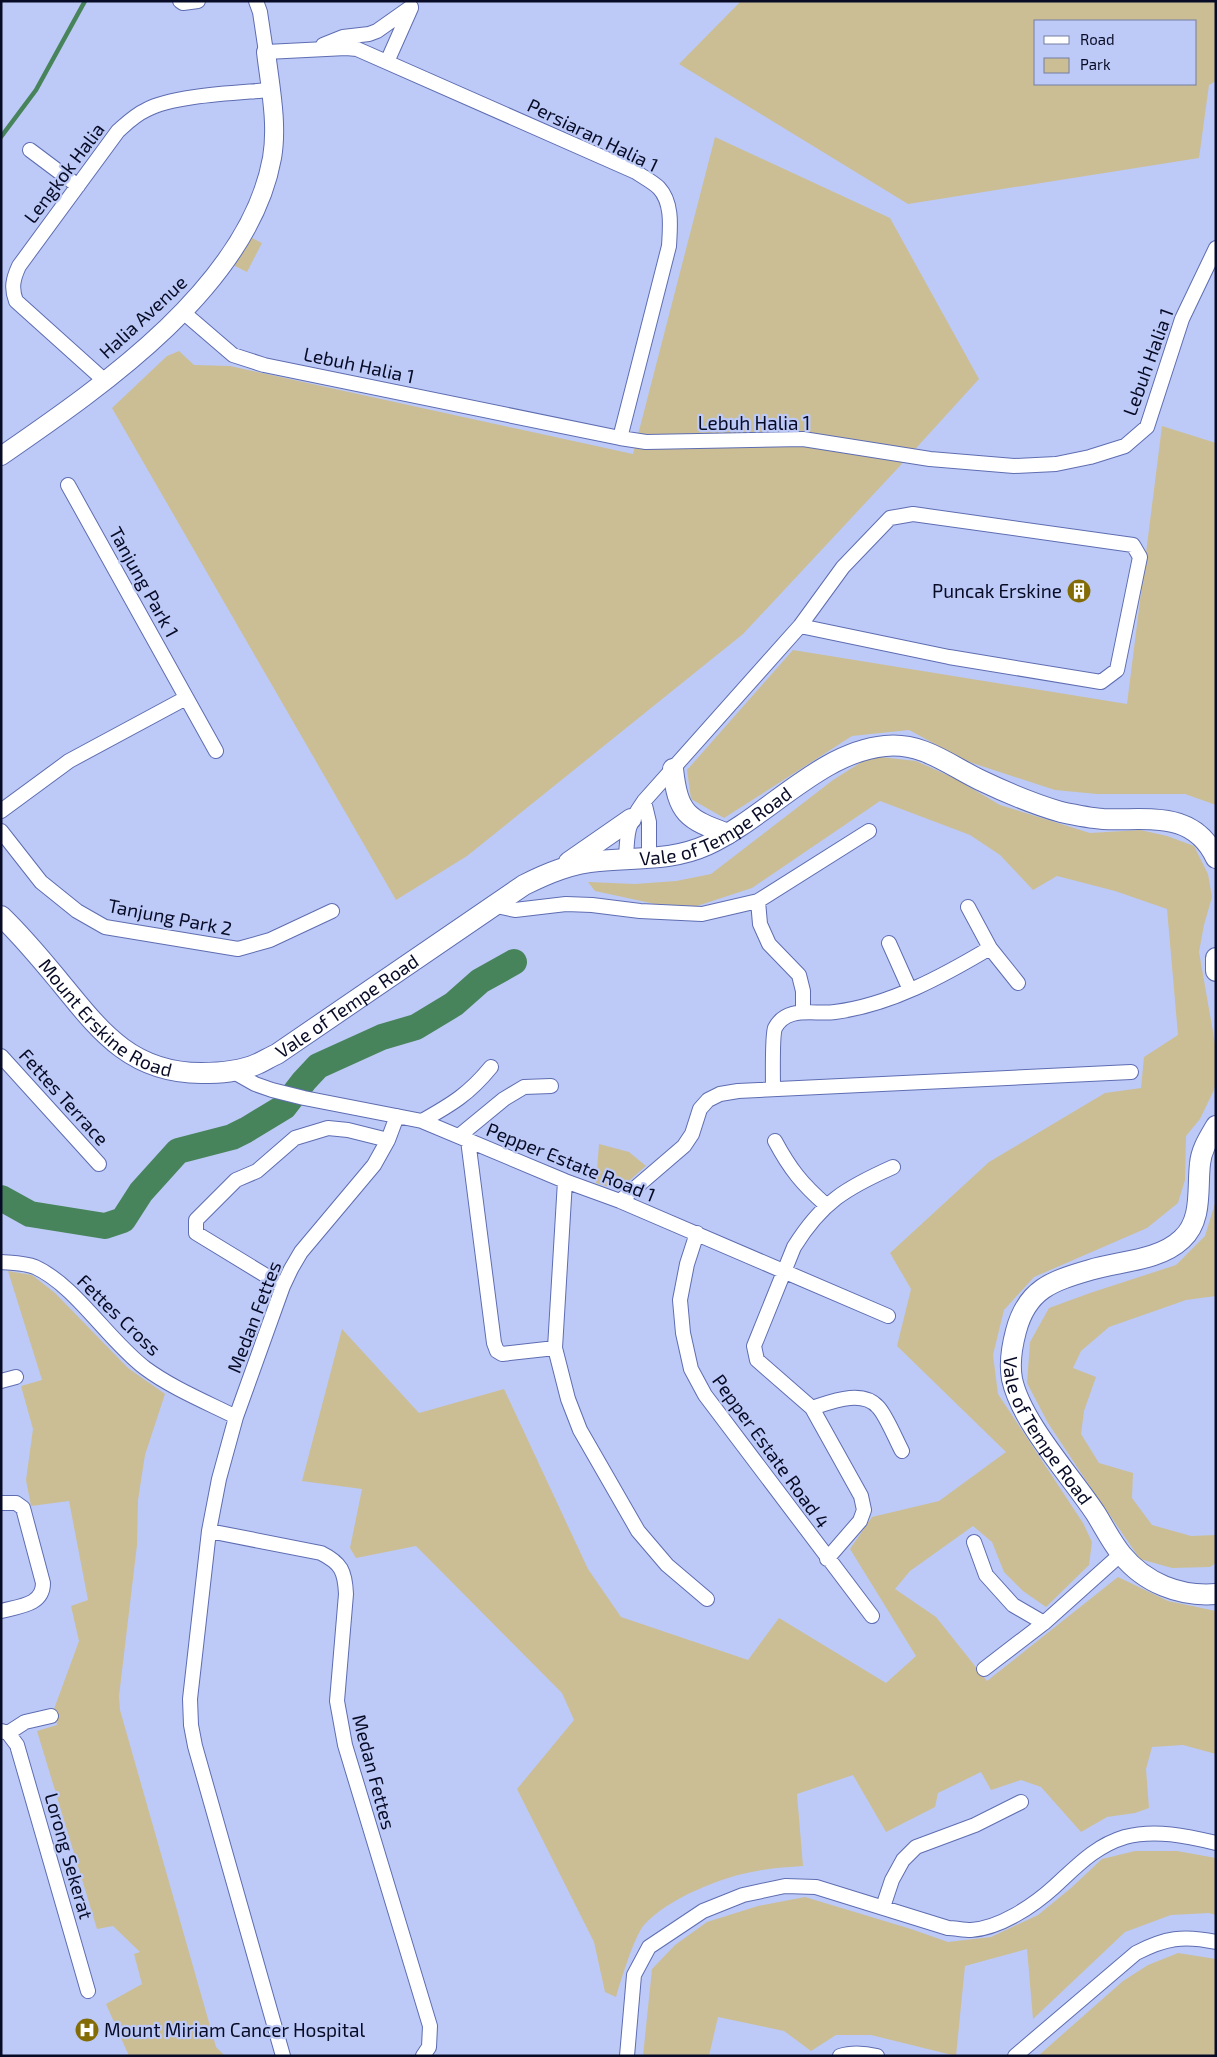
<svg xmlns="http://www.w3.org/2000/svg" width="1217" height="2057" font-family="'Exo 2',sans-serif">
<style>
.green{fill:#cbbe94;fill-rule:evenodd}
.lines{fill:none;stroke-linecap:round;stroke-linejoin:round}
.stream{stroke:#48845b;stroke-width:4.5}
.river{stroke:#48845b;stroke-width:26}
.minor-casing{stroke:#5e6db2;stroke-width:16}
.tertiary-casing{stroke:#5e6db2;stroke-width:20}
.secondary-casing{stroke:#5e6db2;stroke-width:22}
.minor{stroke:#fff;stroke-width:14}
.tertiary{stroke:#fff;stroke-width:18}
.secondary{stroke:#fff;stroke-width:20}
.labels{text-anchor:middle;stroke-width:4.5;stroke-linejoin:round;paint-order:stroke}
.street-label{font-size:19px;fill:#080b26;stroke:#bdcaf7}
.poi-label{font-size:19px;fill:#080b26;stroke:#bdcaf7;text-anchor:end}
</style>
<rect width="100%" height="100%" fill="#bdcaf7"/>
<!-- green -->
<path class="green" d="M 741,1 L 1216,1 L 1216,81 L 1209,85 L 1199,158 L 908,204 L 679,64 ZM 1196,21 L 1196,84 L 1036,84 L 1036,21 Z
M 715,137 L 890,218 L 979,379 L 898,468 L 743,634 L 467,856 L 396,900 L 112,408 L 167,356 L 179,351 L 194,365 L 230,366 L 633,454 Z
M 248,236 L 262,243 L 247,272 L 233,265 Z
M 1162,426 L 1216,443 L 1216,805 L 1185,794 L 1097,794 L 1055,790 L 966,761 L 909,730 L 852,736 L 724,818 L 691,799 L 687,770 L 793,650 L 1127,704 Z
M 871,756 L 916,761 L 954,778 L 1000,805 L 1090,833 L 1140,830 L 1167,836 L 1194,846 L 1208,874 L 1212,897 L 1204,925 L 1199,952 L 1216,1049 L 1216,1081 L 1214,1090 L 1200,1119 L 1186,1136 L 1185,1180 L 1178,1203 L 1147,1228 L 1034,1277 L 1004,1310 L 993,1355 L 998,1394 L 1083,1523 L 1092,1542 L 1089,1565 L 1046,1607 L 1023,1591 L 1004,1572 L 992,1542 L 973,1526 L 910,1571 L 895,1589 L 936,1617 L 987,1681 L 1118,1577 L 1168,1601 L 1216,1611 L 1216,1754 L 1183,1745 L 1152,1747 L 1146,1769 L 1149,1808 L 1135,1813 L 1107,1817 L 1081,1832 L 1041,1787 L 1021,1780 L 991,1790 L 981,1772 L 938,1793 L 935,1807 L 886,1832 L 853,1775 L 797,1794 L 803,1866 C 788,1867 772,1868 757,1871 C 723,1876 667,1899 644,1925 C 634,1937 621,1980 616,1997 L 605,1992 L 594,1942 L 517,1789 L 574,1720 L 562,1693 L 416,1546 L 356,1558 L 350,1548 L 362,1489 L 302,1481 L 342,1329 L 419,1413 L 504,1389 L 588,1569 L 621,1617 L 748,1660 L 779,1618 L 886,1683 L 916,1656 L 850,1549 L 872,1517 L 939,1501 L 1006,1452 L 897,1346 L 911,1289 L 890,1253 L 989,1162 L 1105,1093 L 1141,1088 L 1144,1057 L 1178,1035 L 1167,909 L 1115,891 L 1057,876 L 1033,890 L 1000,855 L 970,835 L 880,801 L 752,888 L 697,906 L 655,904 L 595,891 L 588,882 L 635,884 L 676,881 L 711,874 L 833,780 Z
M 599,1144 L 629,1152 L 646,1166 C 624,1184 624,1193 596,1183 Z
M 1216,1200 L 1216,1296 L 1186,1300 L 1109,1327 L 1081,1351 L 1073,1368 L 1096,1377 L 1084,1411 L 1081,1434 L 1099,1463 L 1133,1473 L 1132,1498 L 1152,1525 L 1191,1536 L 1216,1535 L 1216,1563 L 1210,1567 L 1172,1568 L 1140,1559 L 1089,1485 L 1048,1423 L 1027,1383 L 1030,1342 L 1049,1308 L 1090,1293 L 1176,1265 L 1205,1236 Z
M 8,1271 L 32,1275 L 55,1293 L 128,1368 L 165,1394 L 145,1455 L 138,1500 L 137,1545 L 119,1696 L 120,1710 L 216,2047 L 225,2056 L 129,2056 L 106,2004 L 142,1984 L 134,1954 L 140,1952 L 113,1926 L 97,1929 L 37,1731 L 57,1725 L 54,1709 L 79,1641 L 71,1606 L 88,1600 L 69,1501 L 31,1506 L 26,1480 L 33,1429 L 21,1386 L 42,1380 Z
M 1135,1851 L 1177,1851 L 1216,1858 L 1216,1915 L 1209,1913 L 1171,1915 L 1125,1932 L 1033,2019 L 1027,1949 L 965,1966 L 956,2056 L 871,2035 L 836,2035 L 811,2051 L 784,2031 L 718,2017 L 709,2056 L 643,2056 L 652,1969 L 675,1945 L 707,1922 L 758,1906 L 805,1897 L 911,1929 L 948,1942 L 991,1937 L 1038,1915 L 1071,1888 L 1102,1859 Z
M 1178,1953 L 1216,1959 L 1216,2056 L 1038,2056 L 1123,1981 L 1148,1965 Z"/>
<g class="lines">
<!-- stream -->
<path class="stream" d="M 1,137 L 36,90 L 85,1"/>
<!-- river -->
<path class="river" d="M 1,1198 L 30,1214 L 105,1226 L 123,1220 L 141,1192 L 178,1151 L 232,1137 L 246,1130 L 284,1107 L 304,1081 L 318,1066 L 382,1037 L 416,1027 L 454,1004 L 480,981 L 514,962"/>
<defs>
<path id="minor" d="M 180,1 L 183,3 L 198,1
M 256,1 L 260,12 L 266,52 L 346,48 L 357,49 L 636,172 C 643,177 653,182 659,188 C 673,203 670,228 669,246 L 620,438
M 323,45 L 343,37 L 369,34 L 377,31 L 411,7
M 387,62 L 411,8
M 30,150 L 78,186
M 183,312 L 233,355 L 264,365 L 620,438 L 646,442 L 803,439 L 930,459 L 1014,466 L 1056,464 L 1090,457 L 1125,446 L 1147,427 L 1182,319 L 1216,248
M 105,381 L 16,301 C 11,288 13,279 19,266 L 118,131 C 127,123 135,115 146,110 C 173,95 238,93 270,90
M 68,485 L 216,751
M 644,801 L 649,822 L 649,859
M 1,811 L 69,761 L 186,698
M 1,831 L 41,882 L 77,911 L 105,927 L 238,949 L 270,940 L 332,911
M 626,860 C 627,831 627,825 644,801 L 800,626 L 843,567 L 890,518 L 913,514 L 1133,545 L 1140,557 L 1117,670 L 1101,682 L 949,657 L 800,626
M 758,901 L 760,924 L 769,944 L 799,975 L 803,991 L 803,1011
M 492,905 L 515,910 L 566,904 L 592,905 L 640,911 L 702,914 L 758,901 L 869,831
M 968,907 L 990,948 L 1018,983
M 889,943 L 910,990
M 1,1056 L 99,1164
M 232,1071 L 255,1084 L 272,1090 L 304,1098 L 422,1121 L 565,1181 L 620,1201 L 888,1316
M 773,1089 C 773,1078 772,1036 775,1028 C 787,1005 815,1015 835,1012 C 890,1005 943,976 990,948
M 422,1121 C 452,1104 469,1094 491,1067
M 459,1136 L 504,1099 L 524,1087 L 551,1086
M 468,1140 L 494,1343 L 497,1351 L 502,1354 L 555,1348
M 775,1141 C 790,1169 802,1184 826,1205
M 565,1181 L 555,1348 L 568,1399 L 580,1430 L 638,1531 L 667,1565 L 707,1599
M 620,1201 L 684,1146 L 692,1134 L 700,1109 L 708,1100 L 720,1094 L 738,1091 L 1131,1072
M 697,1233 L 687,1264 L 680,1300 L 683,1333 L 691,1369 L 705,1395 L 872,1616
M 1,1262 C 12,1263 25,1263 35,1267 C 75,1285 108,1340 145,1368 C 172,1388 206,1402 236,1417
M 283,1286 L 196,1233 L 196,1220 L 236,1180 L 257,1171 L 295,1138 L 328,1128 L 348,1130 L 388,1140
M 1,1381 L 16,1377
M 812,1408 C 831,1402 862,1389 878,1407 C 886,1415 896,1440 902,1451
M 1,1503 L 16,1503 L 23,1508 L 43,1583 C 43,1605 20,1606 1,1611
M 209,1531 L 321,1553 C 341,1563 345,1571 346,1594 L 337,1701 L 345,1745 L 430,2026 L 429,2047 L 423,2056
M 974,1542 L 986,1575 L 1013,1605 L 1044,1623
M 827,1559 L 860,1521 L 864,1510 L 861,1496 L 812,1408 L 757,1360 L 754,1346 L 794,1247 C 822,1202 846,1188 893,1167
M 984,1669 L 1044,1623 L 1121,1554
M 1,1731 L 8,1733 L 25,1722 L 51,1716
M 8,1733 L 17,1745 L 88,1991
M 883,1907 L 892,1880 L 903,1860 L 916,1847 L 975,1825 L 1021,1802
M 283,2056 L 195,1746 L 191,1725 L 190,1699 L 209,1531 L 219,1479 L 236,1417 L 283,1286 L 291,1269 L 301,1252 L 374,1165 L 388,1140 L 397,1116
M 627,2056 L 634,1975 L 649,1947 L 703,1911 L 743,1895 L 785,1886 L 816,1887 L 948,1928 C 955,1928 963,1930 971,1930 C 1000,1928 1033,1906 1054,1887 C 1077,1866 1095,1846 1125,1837 C 1155,1829 1187,1836 1216,1843
M 840,2056 C 852,2052 864,2053 877,2056
M 1015,2056 L 1136,1953 C 1165,1938 1183,1935 1216,1942"/>
<path id="tertiary" d="M 1,456 C 101,387 249,286 272,158 C 278,124 270,86 266,52"/>
<g id="secondary">
<path d="M 673,769 C 678,814 687,819 728,834"/>
<path d="M 569,862 L 631,819"/>
<path id="s1" d="M 1,916 C 23,937 41,959 60,982 C 100,1031 131,1073 201,1073 C 220,1073 239,1072 257,1064 C 264,1061 270,1057 277,1054 L 524,885 C 548,873 572,863 599,861 C 637,857 672,861 707,845 C 766,818 820,752 885,746 C 922,742 949,765 980,780 C 1003,791 1037,805 1061,812 C 1075,815 1089,818 1103,819 C 1147,821 1193,809 1216,858"/>
<path d="M 1216,958 L 1216,971"/>
<path id="s2" d="M 1216,1126 C 1209,1138 1201,1150 1200,1164 C 1197,1188 1203,1220 1182,1239 C 1159,1261 1119,1261 1090,1270 C 1052,1281 1027,1289 1016,1331 C 1012,1346 1009,1363 1012,1379 C 1021,1422 1071,1476 1096,1514 C 1104,1527 1112,1543 1122,1555 C 1145,1583 1180,1597 1216,1594"/>
</g>
</defs>
<!-- minor casing -->
<use href="#minor" class="minor-casing"/>
<!-- tertiary casing -->
<use href="#tertiary" class="tertiary-casing"/>
<!-- secondary casing -->
<use href="#secondary" class="secondary-casing"/>
<!-- minor -->
<use href="#minor" class="minor"/>
<!-- tertiary -->
<use href="#tertiary" class="tertiary"/>
<!-- secondary -->
<use href="#secondary" class="secondary"/>
</g>
<!-- icons -->
<defs>
<symbol id="building-disc" viewBox="-11 -11 22 22"><circle r="9.5" fill="#836b05" stroke="#bdcaf7"/><path d="M-4-6H4V6H1V3H-1V6H-4ZM-2.5-4.3h1.7v1.8h-1.7ZM.8-4.3h1.7v1.8H.8ZM-2.5-1h1.7V.8h-1.7ZM.8-1h1.7V.8H.8Z" fill="#fff"/></symbol>
<symbol id="hospital-disc" viewBox="-11 -11 22 22"><circle r="9.5" fill="#836b05" stroke="#bdcaf7"/><path d="M-5-5h3v3.5h4V-5h3V5h-3V1.5h-4V5h-3Z" fill="#fff"/></symbol>
</defs>
<g fill-rule="evenodd">
<use href="#building-disc" x="1065" y="577" width="28" height="28"/>
<use href="#hospital-disc" x="73" y="2016" width="28" height="28"/>
</g>
<g class="labels">
<!-- street labels -->
<g class="street-label">
<text transform="translate(593 135) rotate(26)" y="7">Persiaran Halia 1</text>
<text transform="translate(64 173) rotate(-53)" y="7">Lengkok Halia</text>
<text transform="translate(143 317) rotate(-43)" y="7">Halia Avenue</text>
<text transform="translate(1148 362) rotate(-70)" y="7">Lebuh Halia 1</text>
<text transform="translate(359 365) rotate(12)" y="7">Lebuh Halia 1</text>
<text x="754" y="430">Lebuh Halia 1</text>
<text transform="translate(144 582) rotate(61)" y="7">Tanjung Park 1</text>
<text dy="7" stroke="none"><textPath href="#s1" startOffset="846">Vale of Tempe Road</textPath></text>
<text transform="translate(170 917) rotate(11)" y="7">Tanjung Park 2</text>
<text dy="7" stroke="none"><textPath href="#s1" startOffset="428">Vale of Tempe Road</textPath></text>
<text dy="7" stroke="none"><textPath href="#s1" startOffset="148">Mount Erskine Road</textPath></text>
<text transform="translate(64 1097) rotate(48)" y="7">Fettes Terrace</text>
<text transform="translate(571 1162) rotate(22)" y="7">Pepper Estate Road 1</text>
<text transform="translate(119 1315) rotate(44)" y="7">Fettes Cross</text>
<text transform="translate(254 1317) rotate(-69)" y="7">Medan Fettes</text>
<text dy="7" stroke="none"><textPath href="#s2" startOffset="431">Vale of Tempe Road</textPath></text>
<text transform="translate(771 1451) rotate(54)" y="7">Pepper Estate Road 4</text>
<text transform="translate(374 1772) rotate(75)" y="7">Medan Fettes</text>
<text transform="translate(69 1856) rotate(74)" y="7">Lorong Sekerat</text>
</g>
<!-- poi labels -->
<g class="poi-label">
<text x="1062" y="598">Puncak Erskine</text>
<text x="104" y="2037" text-anchor="start">Mount Miriam Cancer Hospital</text>
</g>
</g>
<!-- border -->
<rect width="1217" height="2057" fill="none" stroke="#080b26" stroke-width="5"/>
<!-- legend -->
<rect x="1034" y="20" width="162" height="65" fill="#bdcaf7" stroke="#757ea3"/>
<rect x="1044" y="36" width="25" height="8" fill="#ffffff" stroke="#757ea3"/>
<text x="1080" y="45" font-size="15" fill="#080b26">Road</text>
<rect x="1044" y="58" width="25" height="15" fill="#cbbe94" stroke="#757ea3"/>
<text x="1080" y="70" font-size="15" fill="#080b26">Park</text>
</svg>
